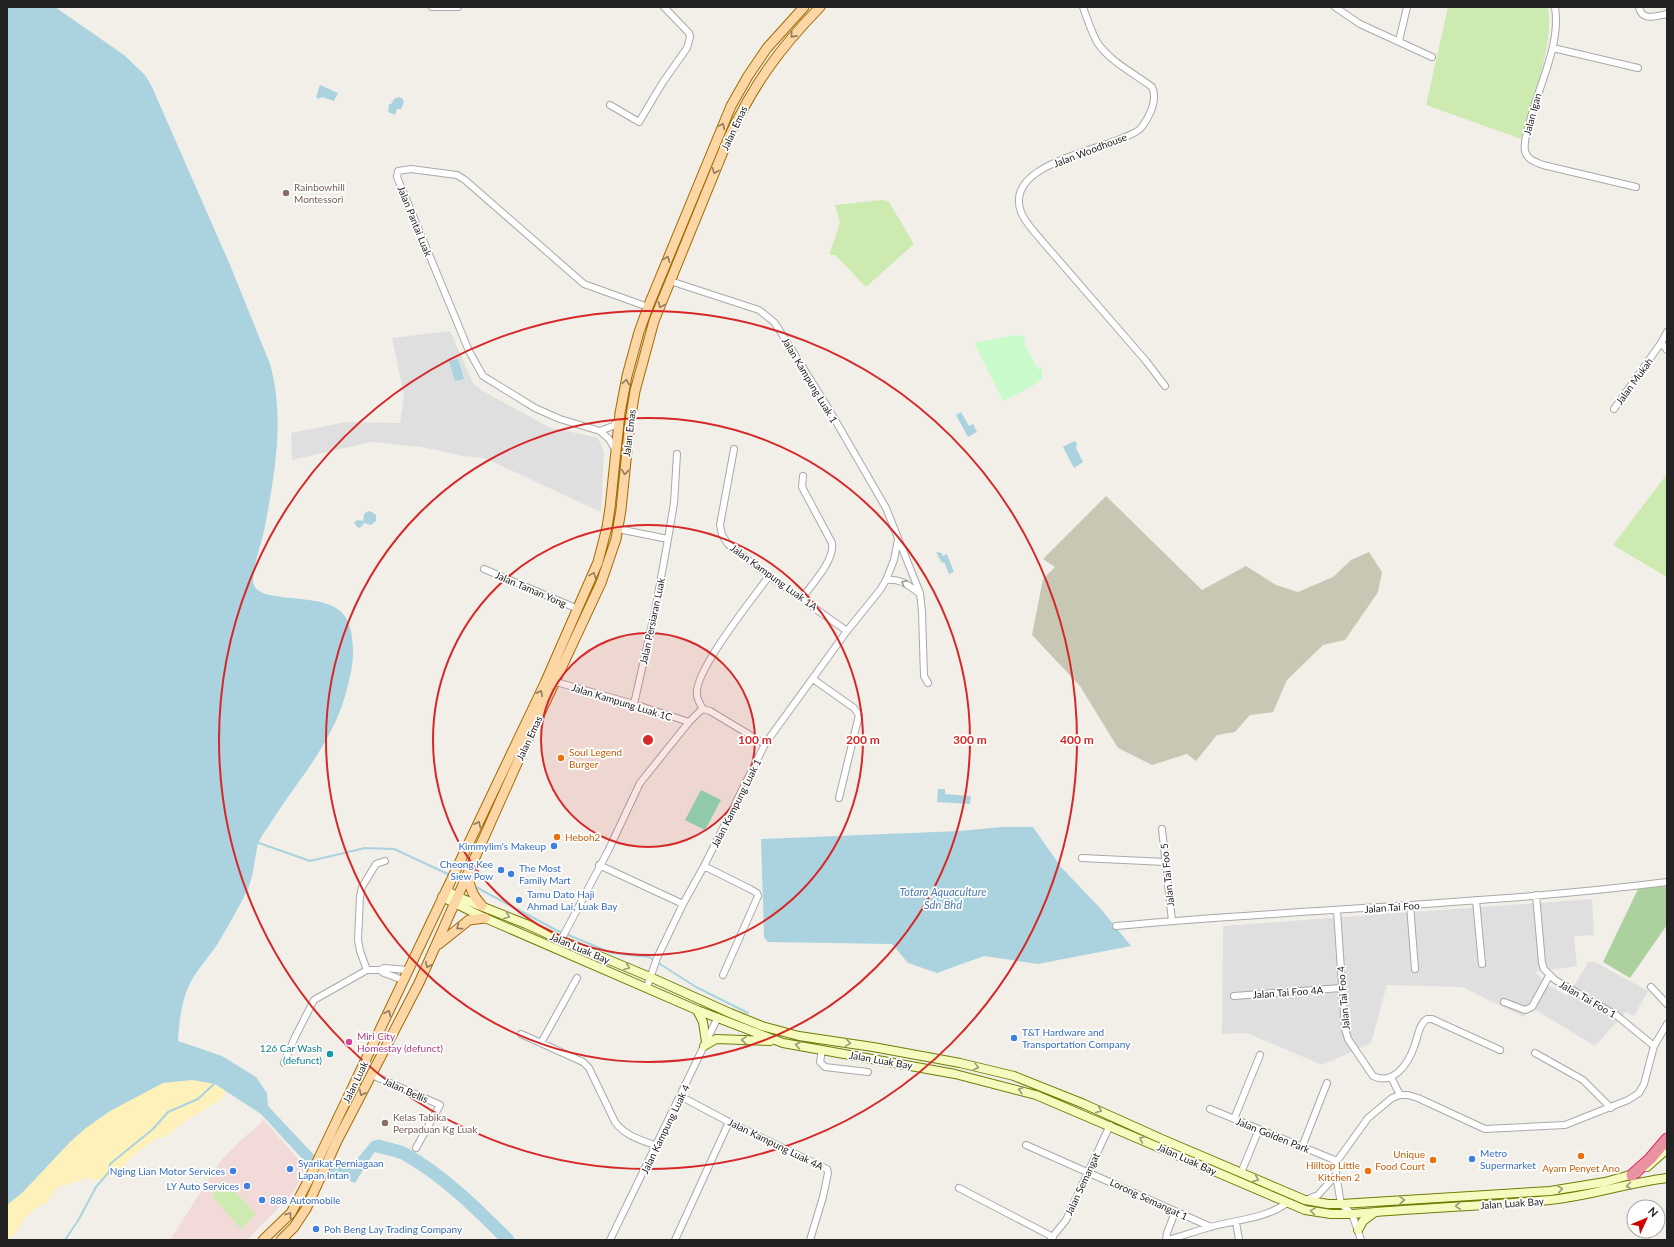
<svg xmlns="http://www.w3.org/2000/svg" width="1674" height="1247" font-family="Lato,sans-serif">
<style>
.residential{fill:#e0dfdf}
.commercial{fill:#f2dad9}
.construction{fill:#c7c7b4}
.grass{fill:#cdebb0}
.forest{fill:#add19e}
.sand{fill:#fff1ba}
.park{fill:#c8facc}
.pitch{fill:#88e0be}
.water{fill:#aad3df}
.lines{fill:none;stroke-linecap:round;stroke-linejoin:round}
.stream{stroke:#aad3df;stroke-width:2}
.river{stroke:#aad3df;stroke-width:13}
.street-casing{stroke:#a9a9a9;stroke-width:8}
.secondary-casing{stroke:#707d05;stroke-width:10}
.primary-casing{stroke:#a06b00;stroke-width:11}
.highway-casing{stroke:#dc2a67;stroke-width:13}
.street{stroke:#fff;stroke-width:6}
.secondary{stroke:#f7fabf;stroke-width:8}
.primary{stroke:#fcd6a4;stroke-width:9}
.highway{stroke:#e892a2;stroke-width:11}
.oneway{stroke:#8f7c63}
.oneway2{stroke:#9c9c9c}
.oneway3{stroke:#979978}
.ring{fill:none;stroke:#d62828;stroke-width:2}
.education-dot{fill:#8d6e63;stroke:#fff;stroke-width:1.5}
.food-dot{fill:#e8710a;stroke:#fff;stroke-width:1.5}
.shop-dot{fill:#3f7fe0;stroke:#fff;stroke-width:1.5}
.hotel-dot{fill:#d1479c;stroke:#fff;stroke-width:1.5}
.culture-dot{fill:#0f9aa8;stroke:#fff;stroke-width:1.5}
.labels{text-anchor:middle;stroke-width:3.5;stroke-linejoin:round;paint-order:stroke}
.street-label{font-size:10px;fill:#222;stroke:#fff}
.education-label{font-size:10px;fill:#785e54;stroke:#fff;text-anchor:start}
.food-label{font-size:10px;fill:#c56008;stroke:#fff;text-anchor:start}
.shop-label{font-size:10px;fill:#366cbe;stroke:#fff;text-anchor:start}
.hotel-label{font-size:10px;fill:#b23c85;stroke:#fff;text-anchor:start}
.culture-label{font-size:10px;fill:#0d838f;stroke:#fff;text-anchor:end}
.water-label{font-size:11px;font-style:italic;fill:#4a7aab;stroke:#fff}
.centre{fill:#d62828;stroke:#fff;stroke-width:2}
.ring-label{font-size:12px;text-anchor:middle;font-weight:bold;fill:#d62828;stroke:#fff;stroke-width:3.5;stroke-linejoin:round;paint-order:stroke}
</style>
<rect width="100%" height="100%" fill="#f2efe9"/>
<!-- residential -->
<path class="residential" d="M 450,331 L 473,383 L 481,390 L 549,427 L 598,438 L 604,452 L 601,512 L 484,458 L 463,456 L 422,447 L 371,442 L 292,460 L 291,433 L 346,422 L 400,423 L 404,395 L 392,338 Z
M 1592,899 L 1594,935 L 1574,936 L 1577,966 L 1535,972 L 1544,981 L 1524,1017 L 1462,987 L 1387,985 L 1371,1043 L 1322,1065 L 1247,1033 L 1222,1034 L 1223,926 Z
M 1588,962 L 1595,962 L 1648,991 L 1634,1016 L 1626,1012 L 1595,1046 L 1534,1009 L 1547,985 L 1568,996 Z"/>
<!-- commercial -->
<path class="commercial" d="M 264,1120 L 306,1168 L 294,1192 L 247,1240 L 170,1240 L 221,1160 L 239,1142 Z"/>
<!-- construction -->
<path class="construction" d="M 1106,496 L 1202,590 L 1246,566 L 1276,585 L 1298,592 L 1333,577 L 1351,560 L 1369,552 L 1382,572 L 1378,592 L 1345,640 L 1323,645 L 1287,680 L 1273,712 L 1250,715 L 1235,732 L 1217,735 L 1196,761 L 1187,754 L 1152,765 L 1118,748 L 1080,686 L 1032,635 L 1043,579 L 1055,567 L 1043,559 Z"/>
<!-- grass -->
<path class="grass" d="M 1448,7 L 1548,7 C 1554,47 1532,100 1521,139 L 1426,105 Z
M 882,200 L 889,202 L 914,244 L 866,287 L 835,255 L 829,255 L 840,223 L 835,205 Z
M 1667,474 L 1667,577 L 1613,545 Z
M 223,1179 L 256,1214 L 241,1229 L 212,1196 Z"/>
<!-- forest -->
<path class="forest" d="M 1667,886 L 1667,925 L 1630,978 L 1603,962 L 1638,889 Z"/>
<!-- sand -->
<path class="sand" d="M 192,1080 L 215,1084 L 226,1091 L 220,1100 L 184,1122 L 163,1138 L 156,1139 L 138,1151 L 115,1175 L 93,1181 L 91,1177 L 66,1185 L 58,1186 L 47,1202 L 36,1208 L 24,1219 L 14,1235 L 7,1240 L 7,1205 L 23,1192 L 71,1141 L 86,1128 L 110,1111 L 163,1083 Z"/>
<!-- park -->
<path class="park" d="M 1016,335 L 1024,336 L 1026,338 L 1023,341 L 1038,370 L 1042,367 L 1042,379 L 1034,385 L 1003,401 L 974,343 Z"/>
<!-- pitch -->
<path class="pitch" d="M 701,790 L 721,800 L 705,830 L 685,820 Z"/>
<!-- water -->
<path class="water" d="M 7,7 L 55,7 L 124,55 L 145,75 L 152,87 L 230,265 L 270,364 C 285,417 275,473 265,526 C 262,543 253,565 253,581 C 254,607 326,589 344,615 C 352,626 353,641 353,654 C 353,667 349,680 346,693 C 330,748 297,780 268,827 C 264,832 260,838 258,844 C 254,860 254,876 247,891 C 238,909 228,926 218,943 C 208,959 194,972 187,990 C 181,1006 179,1023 178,1041 L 222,1056 L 256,1077 L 267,1093 L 268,1106 L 315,1156 L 344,1167 L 357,1159 L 372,1141 L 395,1146 L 394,1155 L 386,1151 L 376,1151 L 373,1154 L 355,1183 L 308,1165 L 261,1114 L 215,1084 L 192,1080 L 163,1083 L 110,1111 L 86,1128 L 71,1141 L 23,1192 L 7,1205 Z
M 320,85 L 338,93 L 334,101 L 322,97 L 318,99 L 316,97 Z
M 399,97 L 402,98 L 404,102 L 401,109 L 397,109 L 395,115 L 388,112 L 389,104 L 391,104 L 394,99 Z
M 458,359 L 464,379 L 455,381 L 449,361 Z
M 961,412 L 969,426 L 973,424 L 977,432 L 968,437 L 956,415 Z
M 1074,441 L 1077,443 L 1076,448 L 1083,462 L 1074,468 L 1063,447 Z
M 368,511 L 372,512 L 376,515 L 376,521 L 371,525 L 364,523 L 361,527 L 358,528 L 354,523 L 357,520 L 363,521 L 364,514 Z
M 936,552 L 942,553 L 942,556 L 947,554 L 954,572 L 949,574 L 944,562 L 942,563 Z
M 938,789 L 945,789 L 945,794 L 971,796 L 970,804 L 937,802 Z
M 1002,827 L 1033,827 L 1061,867 L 1100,908 L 1131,946 L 1038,964 L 984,956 L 937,973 L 908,963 L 892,944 L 768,942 L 764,937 L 761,839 L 960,831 Z"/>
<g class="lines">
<!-- stream -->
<path class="stream" d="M 259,843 L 310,861 L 365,848 L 394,849 L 450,875
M 474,886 L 556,930 L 612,953 L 649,957 L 696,987 L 748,1013
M 65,1240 L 79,1219 L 96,1187 L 109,1172 L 110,1164 L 153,1129 L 168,1112 L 198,1099 L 215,1083"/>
<!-- river -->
<path class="river" d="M 378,1146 C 387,1149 397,1150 405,1154 C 444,1176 477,1209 508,1240"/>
<defs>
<path id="street" d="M 432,7 L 458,7
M 1083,7 C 1087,19 1091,31 1097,42 C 1110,62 1134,73 1152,87 C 1156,95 1154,103 1151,111 C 1148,117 1145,124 1140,129 C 1114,150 1002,160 1021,212 C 1025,223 1035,232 1042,241 L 1146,361 L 1165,386
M 1335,7 L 1360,24 L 1432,57
M 1555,7 C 1561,45 1539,84 1530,121 C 1528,130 1523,141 1525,151 C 1527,160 1536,162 1543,165 L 1636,187
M 1639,7 C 1642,22 1656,16 1667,14
M 1399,41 L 1407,7
M 1553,48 L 1638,68
M 610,105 L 639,122 L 663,82 L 687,48 L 690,37 L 689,33 L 664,7
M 670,281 L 759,310 L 774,322 L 780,331 L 827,406 L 886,508 L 920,593 L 922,612 L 924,676 L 928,683
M 1661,343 L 1667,350
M 1614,409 L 1661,343 L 1667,332
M 600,431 L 613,426 L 619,420
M 615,449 L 609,439 L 600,431 L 560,419 L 535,408 L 483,376 L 469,351 L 397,177 L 398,171 L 411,169 L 449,174 L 457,175 L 465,180 L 584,284 L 648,307
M 734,449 L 720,525 L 722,535 L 728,544 L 769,576 L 847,631
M 618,529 L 668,539
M 484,569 L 578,609
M 886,580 C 900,578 908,585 919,593
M 802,598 C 812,584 835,560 832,543 L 802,487 L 803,476
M 813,679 L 854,708 L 859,715 L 839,798
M 556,682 L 634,704 L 689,722
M 634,704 L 655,611 L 668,539 L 674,503 L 677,454
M 703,709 C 701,705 697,700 697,695 C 693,672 754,597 769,576
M 703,709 L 710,711 L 765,744
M 1162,829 L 1172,921
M 1082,858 L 1165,862
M 599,865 L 683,904
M 704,866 L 750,889 L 757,893 L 758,896 L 723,975
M 1536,895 L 1542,963 L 1544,969 L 1555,980 L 1616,1015 L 1654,1046
M 1476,900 L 1482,964
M 1410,905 L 1415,969
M 1337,911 L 1345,1029 L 1348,1039 L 1373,1076 C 1393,1086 1408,1064 1414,1047 C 1418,1038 1418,1025 1427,1019 L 1432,1019 L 1500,1050
M 1116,926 C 1299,909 1484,905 1667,882
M 561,940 L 608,851 L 640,783 L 689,722 L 699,712 L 703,709
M 367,970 L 360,951 L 358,940 L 360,896 L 362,887 L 376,864 L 385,861
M 380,970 L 384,973 L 403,980
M 647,987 L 657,958 L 683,904 L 704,866 L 765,744 L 847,631 L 880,590 L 886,580 L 894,560 L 898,539
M 1651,987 L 1667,1004
M 1234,996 L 1341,988
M 1504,1002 L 1525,1010 L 1532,1007 L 1549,976
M 521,1034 L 583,1062 L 589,1068 L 615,1122 C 625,1136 641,1140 657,1146
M 541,1043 L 577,978
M 822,1050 L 820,1062 L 825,1067 L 868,1072
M 1535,1053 L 1583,1080 L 1611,1108
M 284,1063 L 295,1037 L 314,1000 L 367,970 L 380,970 L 384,968 L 408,970
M 372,1075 L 440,1105 L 416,1148
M 1391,1077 L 1400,1095
M 680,1096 L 729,1122 L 827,1169 L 828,1173 L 823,1197 L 810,1240
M 1210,1109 L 1337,1161
M 1234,1119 L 1260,1055
M 1026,1145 L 1211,1227
M 1302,1147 L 1327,1083
M 1241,1173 L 1259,1129
M 959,1188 L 1053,1237
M 1306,1200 L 1318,1195 L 1336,1175
M 1236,1222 L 1239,1240
M 610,1240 L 718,1017
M 675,1240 L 729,1122
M 1050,1240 L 1066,1220 L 1110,1125
M 1166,1240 L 1167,1233 L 1175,1212
M 1168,1240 C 1182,1236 1196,1231 1210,1227 C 1235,1220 1265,1219 1287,1203
M 1361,1240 L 1352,1214 L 1341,1204 L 1336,1175 L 1337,1161 L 1368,1118 L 1392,1098 L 1400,1095 L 1408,1095 L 1418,1098 L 1485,1129 L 1565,1125 L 1628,1100 L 1639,1093 L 1644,1084 L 1654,1046 L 1667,1024"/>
<path id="secondary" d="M 446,890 L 458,897 L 526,924 L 561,940 L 650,977 L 730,1013 L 762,1026 L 799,1036 L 873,1047 L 960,1063 L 1014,1076 L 1084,1104 L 1164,1140 L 1305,1200 L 1328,1204 L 1341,1204 L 1550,1191 L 1605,1182 L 1637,1173
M 442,897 L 485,918 L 697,1010 L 783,1043 L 955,1074 L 1036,1095 L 1305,1210 L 1331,1214 L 1352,1214 C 1418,1208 1484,1206 1550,1200 C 1590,1196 1627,1183 1667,1178
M 697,1010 L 703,1022 L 706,1042
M 704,1046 L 716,1039 L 770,1041
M 1647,1167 L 1667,1149
M 1358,1230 L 1363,1221 L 1375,1212"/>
<path id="primary" d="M 468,876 C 471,891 472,894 482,906
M 439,944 L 469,920 L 485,918
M 263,1240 L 291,1213 L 307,1183 L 545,683 L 598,562 L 607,527 L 610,508 L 620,413 L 627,376 L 639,332 L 648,307 L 731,106 L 748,76 L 767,48 L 804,7
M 281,1240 L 294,1227 L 306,1209 L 337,1141 L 419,983 L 523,750 L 601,583 L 616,539 L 621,510 L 630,421 L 635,391 L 654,321 L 729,137 C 754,84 779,49 820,7"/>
<path id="highway" d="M 1632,1175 L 1650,1159 L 1667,1139"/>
</defs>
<!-- street casing -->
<use href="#street" class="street-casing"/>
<!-- secondary casing -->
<use href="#secondary" class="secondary-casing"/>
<!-- primary casing -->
<use href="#primary" class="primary-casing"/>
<!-- highway casing -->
<use href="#highway" class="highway-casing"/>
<!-- street -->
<use href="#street" class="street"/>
<!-- secondary -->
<use href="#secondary" class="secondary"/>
<!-- primary -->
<use href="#primary" class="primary"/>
<!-- highway -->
<use href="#highway" class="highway"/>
</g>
<!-- one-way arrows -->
<defs><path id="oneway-chevron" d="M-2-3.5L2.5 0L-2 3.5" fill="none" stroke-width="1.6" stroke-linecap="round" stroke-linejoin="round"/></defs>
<g class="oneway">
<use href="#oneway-chevron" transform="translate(793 35) rotate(132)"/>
<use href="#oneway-chevron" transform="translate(722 126) rotate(-66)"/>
<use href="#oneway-chevron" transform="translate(715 171) rotate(113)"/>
<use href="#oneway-chevron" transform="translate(667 259) rotate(-68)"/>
<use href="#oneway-chevron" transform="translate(661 305) rotate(112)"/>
<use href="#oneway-chevron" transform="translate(626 382) rotate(-79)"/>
<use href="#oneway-chevron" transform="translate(625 472) rotate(96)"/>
<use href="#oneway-chevron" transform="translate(593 575) rotate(-69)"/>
<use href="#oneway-chevron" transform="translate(540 693) rotate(-64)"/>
<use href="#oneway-chevron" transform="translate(478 824) rotate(-64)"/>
<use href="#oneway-chevron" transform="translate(459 927) rotate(144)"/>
<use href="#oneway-chevron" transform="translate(428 965) rotate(116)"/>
<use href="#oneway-chevron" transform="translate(388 1013) rotate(-65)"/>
<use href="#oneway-chevron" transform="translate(362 1093) rotate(117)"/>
<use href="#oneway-chevron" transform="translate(289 1215) rotate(-53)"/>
</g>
<use class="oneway2" href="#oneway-chevron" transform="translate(904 583) rotate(-153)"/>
<g class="oneway3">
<use href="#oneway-chevron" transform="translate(507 916) rotate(21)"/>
<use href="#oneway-chevron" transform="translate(627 967) rotate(22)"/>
<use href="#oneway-chevron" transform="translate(744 1040) rotate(-177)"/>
<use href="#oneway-chevron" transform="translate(848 1043) rotate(9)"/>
<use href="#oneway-chevron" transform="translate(798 1045) rotate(-169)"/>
<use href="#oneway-chevron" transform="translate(976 1067) rotate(14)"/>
<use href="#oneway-chevron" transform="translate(1021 1090) rotate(-164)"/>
<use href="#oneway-chevron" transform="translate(1099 1110) rotate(23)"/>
<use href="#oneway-chevron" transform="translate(1142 1139) rotate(-156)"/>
<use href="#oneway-chevron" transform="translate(1256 1179) rotate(23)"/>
<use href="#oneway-chevron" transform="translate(1629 1186) rotate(167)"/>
<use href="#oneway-chevron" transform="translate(1560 1189) rotate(-9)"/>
<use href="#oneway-chevron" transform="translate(1402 1200) rotate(-4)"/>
<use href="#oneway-chevron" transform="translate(1458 1206) rotate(176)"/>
<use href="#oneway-chevron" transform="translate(1313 1211) rotate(-171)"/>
</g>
<!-- distance rings -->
<circle cx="648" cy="740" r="107" fill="#d62828" fill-opacity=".12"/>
<g class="ring">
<circle cx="648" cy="740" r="107"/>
<circle cx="648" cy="740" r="215"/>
<circle cx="648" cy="740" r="322"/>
<circle cx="648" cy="740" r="429"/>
</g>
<!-- markers -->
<g class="education-dot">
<circle cx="286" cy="193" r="4"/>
<circle cx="385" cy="1123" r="4"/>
</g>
<g class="food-dot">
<circle cx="561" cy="758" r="4"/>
<circle cx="557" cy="837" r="4"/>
<circle cx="1581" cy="1156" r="4"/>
<circle cx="1433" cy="1160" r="4"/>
<circle cx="1368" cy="1171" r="4"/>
</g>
<g class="shop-dot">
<circle cx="554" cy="846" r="4"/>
<circle cx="501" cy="870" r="4"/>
<circle cx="511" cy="874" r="4"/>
<circle cx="519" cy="900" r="4"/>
<circle cx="1014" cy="1038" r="4"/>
<circle cx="1472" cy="1159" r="4"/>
<circle cx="290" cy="1169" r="4"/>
<circle cx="233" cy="1171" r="4"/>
<circle cx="247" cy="1186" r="4"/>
<circle cx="262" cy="1200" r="4"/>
<circle cx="316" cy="1229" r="4"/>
</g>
<circle class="hotel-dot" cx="349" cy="1042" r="4"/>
<circle class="culture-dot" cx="330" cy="1054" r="4"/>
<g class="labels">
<!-- street labels -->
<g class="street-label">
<text transform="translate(1532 114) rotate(-75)" y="4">Jalan Igan</text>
<text transform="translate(734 128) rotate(-65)" y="4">Jalan Emas</text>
<text transform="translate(1090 150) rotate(-21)" y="4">Jalan Woodhouse</text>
<text transform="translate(415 221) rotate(68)" y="4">Jalan Pantai Luak</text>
<text transform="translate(810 380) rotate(59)" y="4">Jalan Kampung Luak 1</text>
<text transform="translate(1634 381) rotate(-54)" y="4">Jalan Mukah</text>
<text transform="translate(629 433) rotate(-83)" y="4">Jalan Emas</text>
<text transform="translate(774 577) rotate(36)" y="4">Jalan Kampung Luak 1A</text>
<text transform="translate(531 589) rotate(23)" y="4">Jalan Taman Yong</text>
<text transform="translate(652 621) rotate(-78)" y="4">Jalan Persiaran Luak</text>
<text transform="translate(622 702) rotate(17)" y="4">Jalan Kampung Luak 1C</text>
<text transform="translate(529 738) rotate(-65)" y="4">Jalan Emas</text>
<text transform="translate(736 803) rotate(-63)" y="4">Jalan Kampung Luak 1</text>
<text transform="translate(1167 875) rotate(-96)" y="4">Jalan Tai Foo 5</text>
<text transform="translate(1392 907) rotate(-4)" y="4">Jalan Tai Foo</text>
<text transform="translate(580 948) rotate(23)" y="4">Jalan Luak Bay</text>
<text transform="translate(1288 992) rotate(-4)" y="4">Jalan Tai Foo 4A</text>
<text transform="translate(1343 998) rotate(-95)" y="4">Jalan Tai Foo 4</text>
<text transform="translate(1588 999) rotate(30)" y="4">Jalan Tai Foo 1</text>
<text transform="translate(881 1060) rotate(10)" y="4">Jalan Luak Bay</text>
<text transform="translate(355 1082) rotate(-64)" y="4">Jalan Luak</text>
<text transform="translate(406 1090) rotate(24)" y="4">Jalan Bellis</text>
<text transform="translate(665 1129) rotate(-64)" y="4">Jalan Kampung Luak 4</text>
<text transform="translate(1273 1135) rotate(22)" y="4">Jalan Golden Park</text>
<text transform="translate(776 1144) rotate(26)" y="4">Jalan Kampung Luak 4A</text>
<text transform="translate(1187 1159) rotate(24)" y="4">Jalan Luak Bay</text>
<text transform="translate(1082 1184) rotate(-65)" y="4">Jalan Semangat</text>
<text transform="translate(1149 1199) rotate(25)" y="4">Lorong Semangat 1</text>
<text transform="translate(1512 1203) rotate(-4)" y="4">Jalan Luak Bay</text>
</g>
<!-- education labels -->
<g class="education-label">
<text x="294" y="191">Rainbowhill<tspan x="294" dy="12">Montessori</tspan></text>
<text x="393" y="1121">Kelas Tabika<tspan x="393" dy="12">Perpaduan Kg Luak</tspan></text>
</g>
<!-- food labels -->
<g class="food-label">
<text x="569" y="756">Soul Legend<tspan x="569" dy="12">Burger</tspan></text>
<text x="565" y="841">Heboh2</text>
<text x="1425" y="1158" text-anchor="end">Unique<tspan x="1425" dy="12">Food Court</tspan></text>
<text x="1360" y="1169" text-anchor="end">Hilltop Little<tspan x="1360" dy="12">Kitchen 2</tspan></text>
<text x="1581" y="1172" text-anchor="middle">Ayam Penyet Ano</text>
</g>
<!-- shop labels -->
<g class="shop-label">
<text x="546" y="850" text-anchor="end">Kimmylim's Makeup</text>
<text x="493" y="868" text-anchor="end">Cheong Kee<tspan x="493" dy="12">Siew Pow</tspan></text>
<text x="519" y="872">The Most<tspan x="519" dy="12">Family Mart</tspan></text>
<text x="527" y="898">Tamu Dato Haji<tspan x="527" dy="12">Ahmad Lai, Luak Bay</tspan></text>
<text x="1022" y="1036">T&amp;T Hardware and<tspan x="1022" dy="12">Transportation Company</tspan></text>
<text x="1480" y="1157">Metro<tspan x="1480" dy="12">Supermarket</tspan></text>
<text x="298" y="1167">Syarikat Perniagaan<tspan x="298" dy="12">Lapan Intan</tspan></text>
<text x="225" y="1175" text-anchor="end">Nging Lian Motor Services</text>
<text x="239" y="1190" text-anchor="end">LY Auto Services</text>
<text x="270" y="1204">888 Automobile</text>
<text x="324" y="1233">Poh Beng Lay Trading Company</text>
</g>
<!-- hotel labels -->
<g class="hotel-label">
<text x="357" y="1040">Miri City<tspan x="357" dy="12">Homestay (defunct)</tspan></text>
</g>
<!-- culture labels -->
<g class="culture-label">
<text x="322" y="1052">126 Car Wash<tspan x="322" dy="12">(defunct)</tspan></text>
</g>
<!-- water labels -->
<g class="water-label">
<text x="943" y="896">Totara Aquaculture<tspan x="943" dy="13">Sdn Bhd</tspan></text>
</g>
</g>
<circle cx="648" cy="740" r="6" class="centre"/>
<g class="ring-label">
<text x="755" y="744">100 m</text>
<text x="863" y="744">200 m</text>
<text x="970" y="744">300 m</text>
<text x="1077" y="744">400 m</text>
</g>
<!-- border -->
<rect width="1674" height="1247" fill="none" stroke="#222222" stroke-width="16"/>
<!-- north arrow -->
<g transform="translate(1646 1219) rotate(46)"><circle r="19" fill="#ffffff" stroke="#a7a7a7"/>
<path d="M0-3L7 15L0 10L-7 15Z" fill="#d40000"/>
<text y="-6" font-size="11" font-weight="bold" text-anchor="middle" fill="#222222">N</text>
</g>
</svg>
